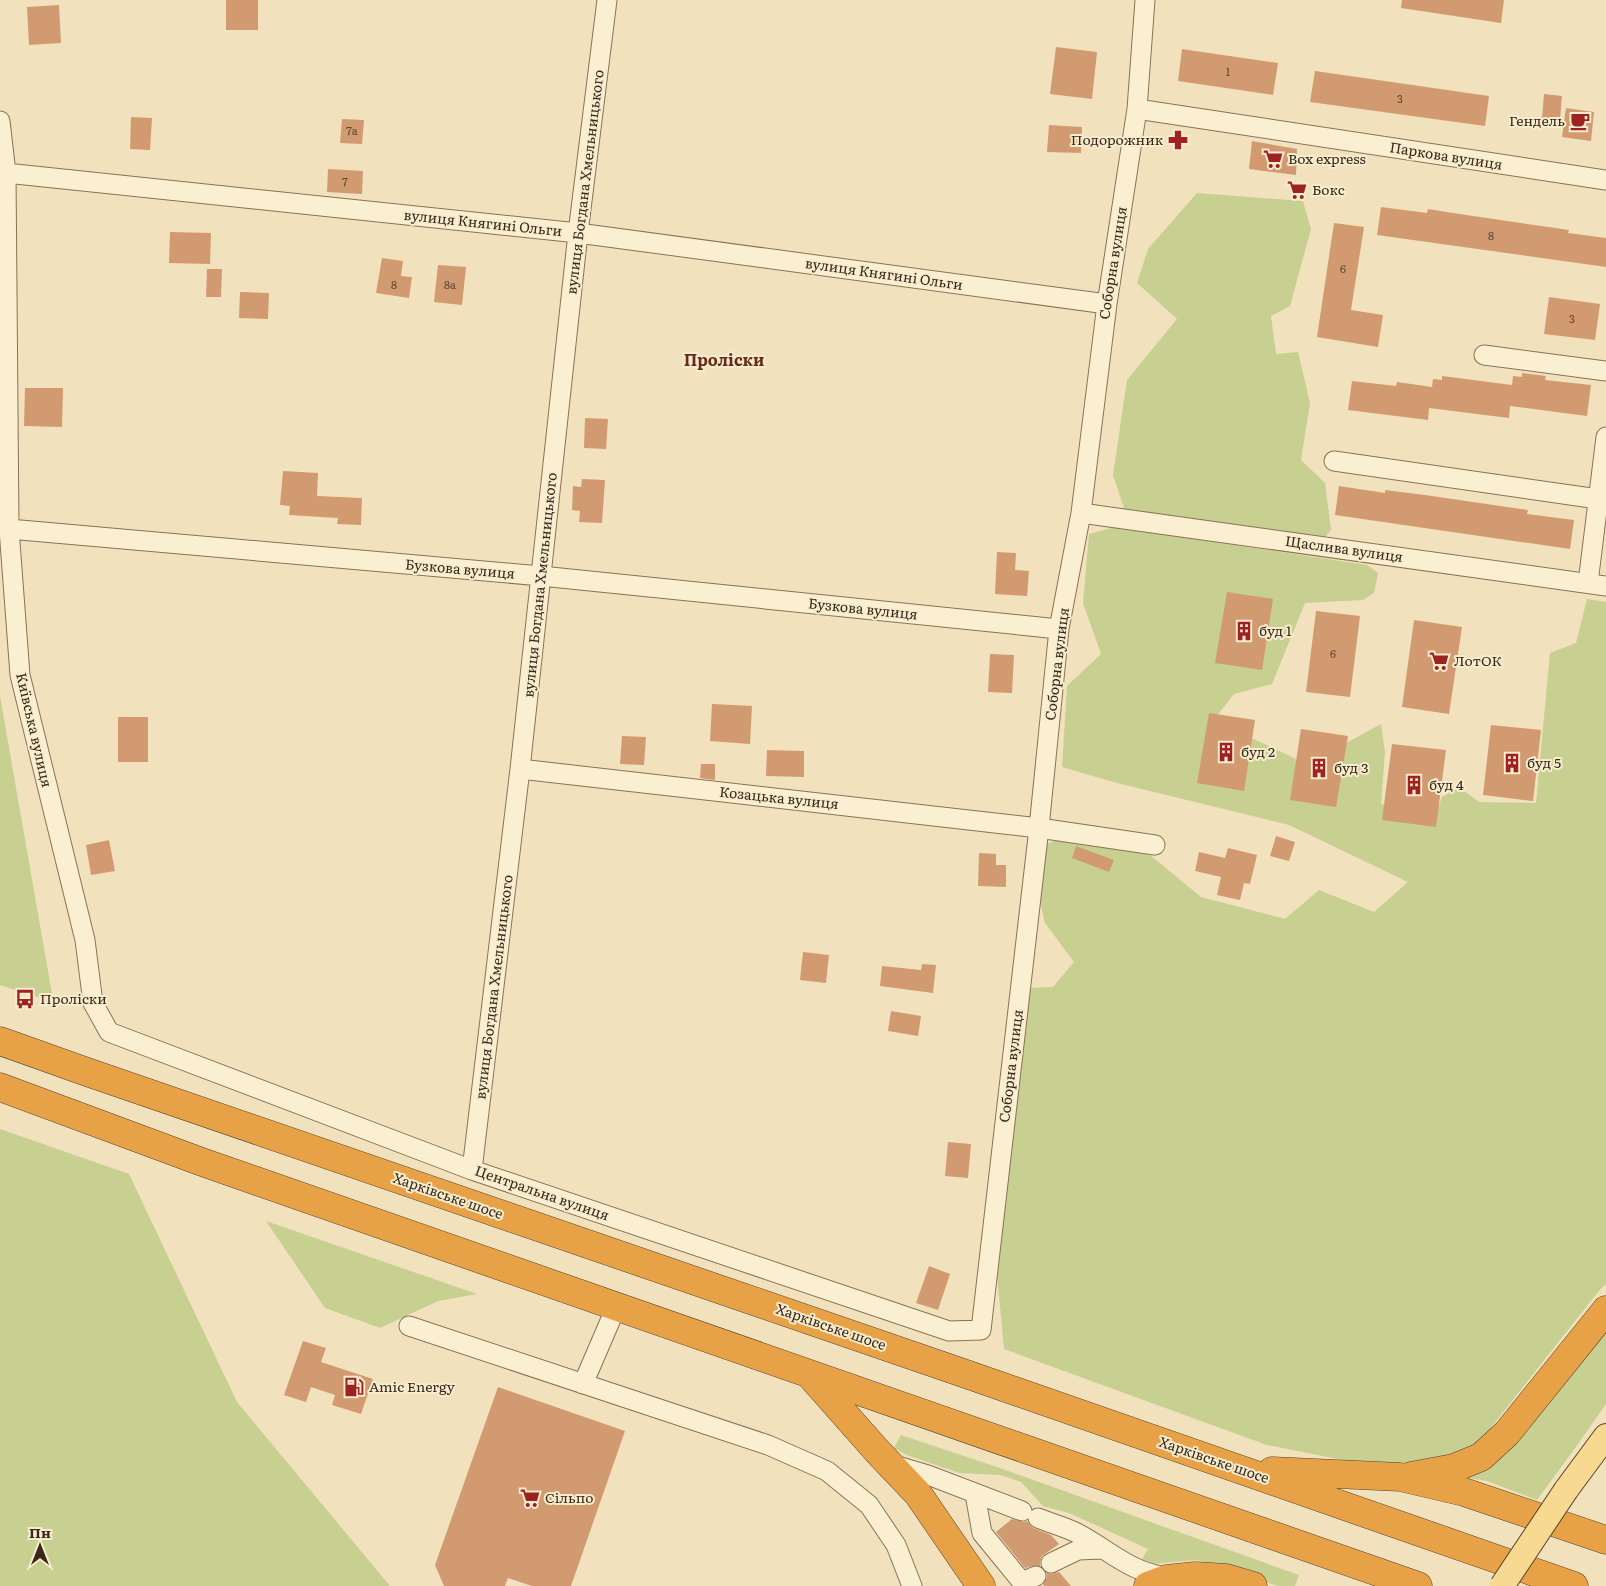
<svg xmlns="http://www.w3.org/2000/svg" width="1606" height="1586" font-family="Literata,serif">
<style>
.green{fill:#c7cf91}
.building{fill:#d29a71}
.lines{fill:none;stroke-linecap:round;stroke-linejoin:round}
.minor-casing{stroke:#8a7255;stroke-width:21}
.major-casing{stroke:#57402a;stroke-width:26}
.highway-casing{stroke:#57402a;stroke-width:29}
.minor{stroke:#fbefd1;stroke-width:19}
.major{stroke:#f7d992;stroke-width:24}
.highway{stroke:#e7a247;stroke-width:28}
.major-bridge-casing{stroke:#57402a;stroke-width:26;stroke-linecap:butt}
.major-bridge{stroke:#f7d992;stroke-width:24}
.labels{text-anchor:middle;stroke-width:4;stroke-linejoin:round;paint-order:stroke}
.number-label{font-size:11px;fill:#5e4530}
.poi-label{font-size:14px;fill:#38291b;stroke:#f8ecce;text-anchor:start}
.street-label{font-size:14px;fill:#38291b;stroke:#f8ecce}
.quarter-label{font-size:16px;font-weight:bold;fill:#682917;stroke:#f8ecce}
</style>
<rect width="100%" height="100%" fill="#f1e2bd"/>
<!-- green -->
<path class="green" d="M 1197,193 L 1303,201 L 1311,229 L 1290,306 L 1271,316 L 1276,354 L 1298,352 L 1310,403 L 1301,460 L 1325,483 L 1331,530 L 1321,542 L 1125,511 L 1113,475 L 1127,380 L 1177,319 L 1137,283 L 1148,249 Z
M 1115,527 L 1367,565 L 1378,573 L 1374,593 L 1363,600 L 1305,603 L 1272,684 L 1234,694 L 1206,730 L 1254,739 L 1328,774 L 1339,747 L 1381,724 L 1385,753 L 1381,804 L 1437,811 L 1442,797 L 1459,787 L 1479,802 L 1536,803 L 1550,653 L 1576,643 L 1587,599 L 1606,602 L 1606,1284 L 1598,1292 L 1478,1444 L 1440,1463 L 1358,1463 L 1267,1445 L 1004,1349 L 997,1274 L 1028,988 L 1053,987 L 1074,962 L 1045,923 L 1038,892 L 1046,844 L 1062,838 L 1150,855 L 1201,897 L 1285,919 L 1319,890 L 1374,912 L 1408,882 L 1289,825 L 1113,782 L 1062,767 L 1067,686 L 1101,654 L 1083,603 L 1089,534 Z
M 0,696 L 52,994 L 37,997 L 0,985 Z
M 0,1129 L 129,1174 L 237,1402 L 390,1586 L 0,1586 Z
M 266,1221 L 477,1294 L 438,1301 L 380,1328 L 325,1308 Z
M 1606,1324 L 1606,1404 L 1573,1451 L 1537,1500 L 1487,1481 L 1458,1476 Z
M 901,1435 L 994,1466 L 1299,1575 L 1295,1586 L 1278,1586 L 1197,1560 L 1153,1564 L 1142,1559 L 1148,1549 L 1069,1513 L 1043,1506 L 1021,1482 L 1000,1475 L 959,1473 L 907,1455 L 894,1448 Z"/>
<!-- building -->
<path class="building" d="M 226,0 L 258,0 L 258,30 L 226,30 Z
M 1402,0 L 1504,0 L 1501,23 L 1401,8 Z
M 59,5 L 61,43 L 29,45 L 27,7 Z
M 1056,47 L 1097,52 L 1092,99 L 1050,94 Z
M 1182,49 L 1278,63 L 1273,95 L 1178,81 Z
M 1315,71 L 1489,96 L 1485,126 L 1310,102 Z
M 1544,94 L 1562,96 L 1560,119 L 1542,118 Z
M 1566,108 L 1594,112 L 1591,141 L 1562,137 Z
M 131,117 L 152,118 L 150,150 L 130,149 Z
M 342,119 L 364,120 L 362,144 L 340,143 Z
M 1049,125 L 1082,127 L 1081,153 L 1047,152 Z
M 1252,141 L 1297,149 L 1296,175 L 1249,169 Z
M 328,169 L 363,171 L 362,194 L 327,192 Z
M 1381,207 L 1427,213 L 1428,209 L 1453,213 L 1569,230 L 1568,233 L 1606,238 L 1606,267 L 1377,235 Z
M 1334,223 L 1364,227 L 1351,310 L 1383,315 L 1378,347 L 1317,337 Z
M 170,232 L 211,233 L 210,264 L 169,263 Z
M 382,258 L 403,261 L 401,276 L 412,277 L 409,298 L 376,293 Z
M 438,265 L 466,267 L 462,305 L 434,302 Z
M 207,269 L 222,269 L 221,297 L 206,297 Z
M 240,292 L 269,293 L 268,319 L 239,318 Z
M 1549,297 L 1600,304 L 1595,340 L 1544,334 Z
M 1522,373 L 1546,376 L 1545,380 L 1591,385 L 1587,416 L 1510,406 L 1509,418 L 1429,408 L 1428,420 L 1348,410 L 1352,381 L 1396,386 L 1397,382 L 1432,387 L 1433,379 L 1442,380 L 1442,376 L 1512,385 L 1513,376 L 1522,377 Z
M 25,388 L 63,388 L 62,427 L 24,426 Z
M 585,418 L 608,419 L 606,449 L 584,448 Z
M 283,471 L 318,473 L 317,496 L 362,498 L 361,525 L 337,524 L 338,518 L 289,515 L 290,506 L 280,505 Z
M 582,479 L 605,480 L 602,523 L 579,522 L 580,511 L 572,510 L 573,486 L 581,487 Z
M 1339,486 L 1385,493 L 1385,490 L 1425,495 L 1528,510 L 1527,514 L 1574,520 L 1570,549 L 1335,515 Z
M 997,552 L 1016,553 L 1015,570 L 1029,571 L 1027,596 L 995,594 Z
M 1227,592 L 1273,599 L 1262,670 L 1215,663 Z
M 1316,611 L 1360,616 L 1350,697 L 1306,692 Z
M 1414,620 L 1462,627 L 1449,714 L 1402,707 Z
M 990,654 L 1014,655 L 1012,693 L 988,692 Z
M 712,704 L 752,706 L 750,744 L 710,741 Z
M 1209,713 L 1255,720 L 1244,791 L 1197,783 Z
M 118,717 L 148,717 L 148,762 L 118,762 Z
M 1491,725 L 1541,730 L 1533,801 L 1483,795 Z
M 1301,729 L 1348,736 L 1336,807 L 1290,800 Z
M 622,736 L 646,737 L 644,765 L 620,764 Z
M 1392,744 L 1446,750 L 1436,827 L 1382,820 Z
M 767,750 L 804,751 L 804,777 L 766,776 Z
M 701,764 L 715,764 L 715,780 L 700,778 Z
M 1276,836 L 1295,842 L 1289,861 L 1270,856 Z
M 109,840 L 115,871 L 91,875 L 86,845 Z
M 1076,846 L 1114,860 L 1109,872 L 1072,858 Z
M 1228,848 L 1257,855 L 1250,884 L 1244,883 L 1240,900 L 1217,895 L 1221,877 L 1195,871 L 1199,852 L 1225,858 Z
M 979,853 L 996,854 L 996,865 L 1006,865 L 1006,887 L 978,886 Z
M 803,952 L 829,955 L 826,983 L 800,980 Z
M 922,964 L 936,965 L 933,993 L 880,986 L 882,966 L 921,970 Z
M 891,1011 L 921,1016 L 918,1036 L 888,1031 Z
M 948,1142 L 971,1144 L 968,1178 L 945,1176 Z
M 929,1266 L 950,1274 L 938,1310 L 916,1303 Z
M 303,1341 L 326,1348 L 321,1362 L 373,1379 L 361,1414 L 332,1405 L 335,1395 L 311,1387 L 306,1402 L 284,1395 Z
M 498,1387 L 625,1431 L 571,1586 L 532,1586 L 508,1578 L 505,1586 L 444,1586 L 435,1565 Z
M 1012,1519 L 1023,1522 L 1027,1521 L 1030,1525 L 1033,1528 L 1051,1535 L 1059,1544 L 1042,1556 L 1040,1562 L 1040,1566 L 1032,1566 L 1025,1568 L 996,1532 Z
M 1059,1572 L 1071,1586 L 1044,1586 L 1043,1584 L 1047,1578 L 1047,1573 L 1051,1574 Z"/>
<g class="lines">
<defs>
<path id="minor" d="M 1137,109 L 1606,180
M 0,121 L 6,173 L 9,529 L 20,675 L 85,940 L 93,1003 L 109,1032 L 472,1170 L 949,1331 L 981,1330 L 1039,828 L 1059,629 L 1081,513 L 1107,304 L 1137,109 L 1145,0
M 6,173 L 578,233 L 1107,304
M 1484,355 L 1606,371
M 1334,461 L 1598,499
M 1081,513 L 1606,586
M 9,529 L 541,576 L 1059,629
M 1588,583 L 1606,437
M 520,769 L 1039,828 L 1155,845
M 472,1170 L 520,769 L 578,233 L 607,0
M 409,1326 L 768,1445 L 827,1471 L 869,1505 L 896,1545 L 912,1586
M 583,1384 L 617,1305
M 891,1464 L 928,1475 L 1022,1511
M 975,1494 L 982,1533 L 1022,1582 L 1036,1576
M 1038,1518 C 1050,1523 1065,1527 1077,1533 C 1108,1549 1133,1575 1170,1577
M 1051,1563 L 1078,1550 L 1101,1549"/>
<path id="major" d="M 1566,1490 L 1606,1436"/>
<path id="highway" d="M 0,1041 L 87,1072 L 966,1374 L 1574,1586
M 0,1087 L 202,1162 L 1418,1586
M 810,1375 L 878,1452 L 918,1494 L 981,1586
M 1272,1471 L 1400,1477 L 1464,1492 L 1606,1540
M 1411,1476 L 1454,1468 L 1481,1457 L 1507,1433 L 1606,1310
M 1148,1586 L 1167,1579 L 1195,1576 L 1226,1578 L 1253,1586"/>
</defs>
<!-- minor casing -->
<use href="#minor" class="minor-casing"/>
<!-- major casing -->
<use href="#major" class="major-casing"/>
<!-- highway casing -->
<use href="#highway" class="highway-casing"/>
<!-- minor -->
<use href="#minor" class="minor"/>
<!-- major -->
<use href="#major" class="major"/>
<!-- highway -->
<use href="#highway" class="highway"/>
<defs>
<path id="major-bridge" d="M 1502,1586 L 1566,1490"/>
</defs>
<!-- major-bridge casing -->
<use href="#major-bridge" class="major-bridge-casing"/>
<!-- major-bridge -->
<use href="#major-bridge" class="major-bridge"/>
</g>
<!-- icons -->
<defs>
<symbol id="cafe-bare" viewBox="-9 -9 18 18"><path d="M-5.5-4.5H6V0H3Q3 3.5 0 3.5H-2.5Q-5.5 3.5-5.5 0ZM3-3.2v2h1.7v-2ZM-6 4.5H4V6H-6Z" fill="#9d2221" stroke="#f8ecce" stroke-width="2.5" paint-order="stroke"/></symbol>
<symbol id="pharmacy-bare" viewBox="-9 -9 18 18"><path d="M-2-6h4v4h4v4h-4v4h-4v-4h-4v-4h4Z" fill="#9d2221" stroke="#f8ecce" stroke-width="2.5" paint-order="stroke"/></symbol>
<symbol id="supermarket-bare" viewBox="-9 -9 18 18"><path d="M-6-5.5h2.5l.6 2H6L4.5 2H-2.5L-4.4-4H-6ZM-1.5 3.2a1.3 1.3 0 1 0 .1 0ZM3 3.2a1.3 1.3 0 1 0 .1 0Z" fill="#9d2221" stroke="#f8ecce" stroke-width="2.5" paint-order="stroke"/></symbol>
<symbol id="building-bare" viewBox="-9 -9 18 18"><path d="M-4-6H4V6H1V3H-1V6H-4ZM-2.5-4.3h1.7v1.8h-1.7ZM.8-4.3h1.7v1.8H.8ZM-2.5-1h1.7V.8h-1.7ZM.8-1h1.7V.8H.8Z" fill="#9d2221" stroke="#f8ecce" stroke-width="2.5" paint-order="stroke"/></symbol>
<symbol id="bus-bare" viewBox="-9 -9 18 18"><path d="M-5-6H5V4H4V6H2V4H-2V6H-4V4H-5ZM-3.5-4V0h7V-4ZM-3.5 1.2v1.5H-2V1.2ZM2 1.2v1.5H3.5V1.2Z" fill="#9d2221" stroke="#f8ecce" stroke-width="2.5" paint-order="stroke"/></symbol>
<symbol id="fuel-bare" viewBox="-9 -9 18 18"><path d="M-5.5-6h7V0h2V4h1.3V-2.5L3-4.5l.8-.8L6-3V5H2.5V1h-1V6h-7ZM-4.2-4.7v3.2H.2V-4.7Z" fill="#9d2221" stroke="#f8ecce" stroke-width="2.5" paint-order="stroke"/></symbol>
</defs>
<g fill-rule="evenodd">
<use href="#cafe-bare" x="1566" y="107" width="28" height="28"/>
<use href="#pharmacy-bare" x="1164" y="126" width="28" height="28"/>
<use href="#supermarket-bare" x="1259" y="145" width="28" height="28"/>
<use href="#supermarket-bare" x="1283" y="176" width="28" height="28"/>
<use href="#building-bare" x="1230" y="617" width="28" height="28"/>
<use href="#supermarket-bare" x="1425" y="647" width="28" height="28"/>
<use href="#building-bare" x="1212" y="738" width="28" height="28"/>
<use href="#building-bare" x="1498" y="749" width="28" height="28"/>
<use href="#building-bare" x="1305" y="754" width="28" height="28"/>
<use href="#building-bare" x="1400" y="771" width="28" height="28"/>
<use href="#bus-bare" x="11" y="985" width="28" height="28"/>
<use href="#fuel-bare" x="340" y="1373" width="28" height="28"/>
<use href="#supermarket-bare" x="516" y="1484" width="28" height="28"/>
</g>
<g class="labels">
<!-- number labels -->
<g class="number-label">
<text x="1228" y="76">1</text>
<text x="1400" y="103">3</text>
<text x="352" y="135">7а</text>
<text x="345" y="186">7</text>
<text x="1491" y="240">8</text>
<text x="1343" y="273">6</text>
<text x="394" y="289">8</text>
<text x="450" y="289">8а</text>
<text x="1572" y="323">3</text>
<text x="1333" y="658">6</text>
</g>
<!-- poi labels -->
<g class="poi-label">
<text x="1565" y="126" text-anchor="end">Гендель</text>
<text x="1163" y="145" text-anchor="end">Подорожник</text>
<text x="1288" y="164">Box express</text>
<text x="1312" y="195">Бокс</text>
<text x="1259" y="636">буд 1</text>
<text x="1454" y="666">ЛотОК</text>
<text x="1241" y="757">буд 2</text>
<text x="1527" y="768">буд 5</text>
<text x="1334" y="773">буд 3</text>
<text x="1429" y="790">буд 4</text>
<text x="40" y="1004">Проліски</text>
<text x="369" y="1392">Amic Energy</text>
<text x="545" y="1503">Сільпо</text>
</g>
<!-- street labels -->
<g class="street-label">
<text transform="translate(1446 156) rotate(9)" y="5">Паркова вулиця</text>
<text transform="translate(585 182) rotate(-83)" y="5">вулиця Богдана Хмельницького</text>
<text transform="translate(483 223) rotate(6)" y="5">вулиця Княгині Ольги</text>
<text transform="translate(1113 263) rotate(-81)" y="5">Соборна вулиця</text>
<text transform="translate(884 274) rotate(8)" y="5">вулиця Княгині Ольги</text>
<text transform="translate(1344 549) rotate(8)" y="5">Щаслива вулиця</text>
<text transform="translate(460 569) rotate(5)" y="5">Бузкова вулиця</text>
<text transform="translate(540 585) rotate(-84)" y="5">вулиця Богдана Хмельницького</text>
<text transform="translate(863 609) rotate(6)" y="5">Бузкова вулиця</text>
<text transform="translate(1057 664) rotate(-83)" y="5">Соборна вулиця</text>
<text transform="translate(34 730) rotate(77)" y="5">Київська вулиця</text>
<text transform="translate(779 798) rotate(6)" y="5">Козацька вулиця</text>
<text transform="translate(494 987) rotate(-83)" y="5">вулиця Богдана Хмельницького</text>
<text transform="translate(1011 1066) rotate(-83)" y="5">Соборна вулиця</text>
<text transform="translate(542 1193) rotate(19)" y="5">Центральна вулиця</text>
<text transform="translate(448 1196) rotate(19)" y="5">Харківське шосе</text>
<text transform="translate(831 1327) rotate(19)" y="5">Харківське шосе</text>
<text transform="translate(1214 1460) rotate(19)" y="5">Харківське шосе</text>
</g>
<!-- quarter labels -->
<g class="quarter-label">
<text x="724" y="366">Проліски</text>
</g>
</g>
<!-- north arrow -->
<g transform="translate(40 1546)" stroke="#f8ecce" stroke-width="4" paint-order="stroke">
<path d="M0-4L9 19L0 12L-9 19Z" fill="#38291b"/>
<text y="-8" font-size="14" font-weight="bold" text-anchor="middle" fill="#38291b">Пн</text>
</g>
</svg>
